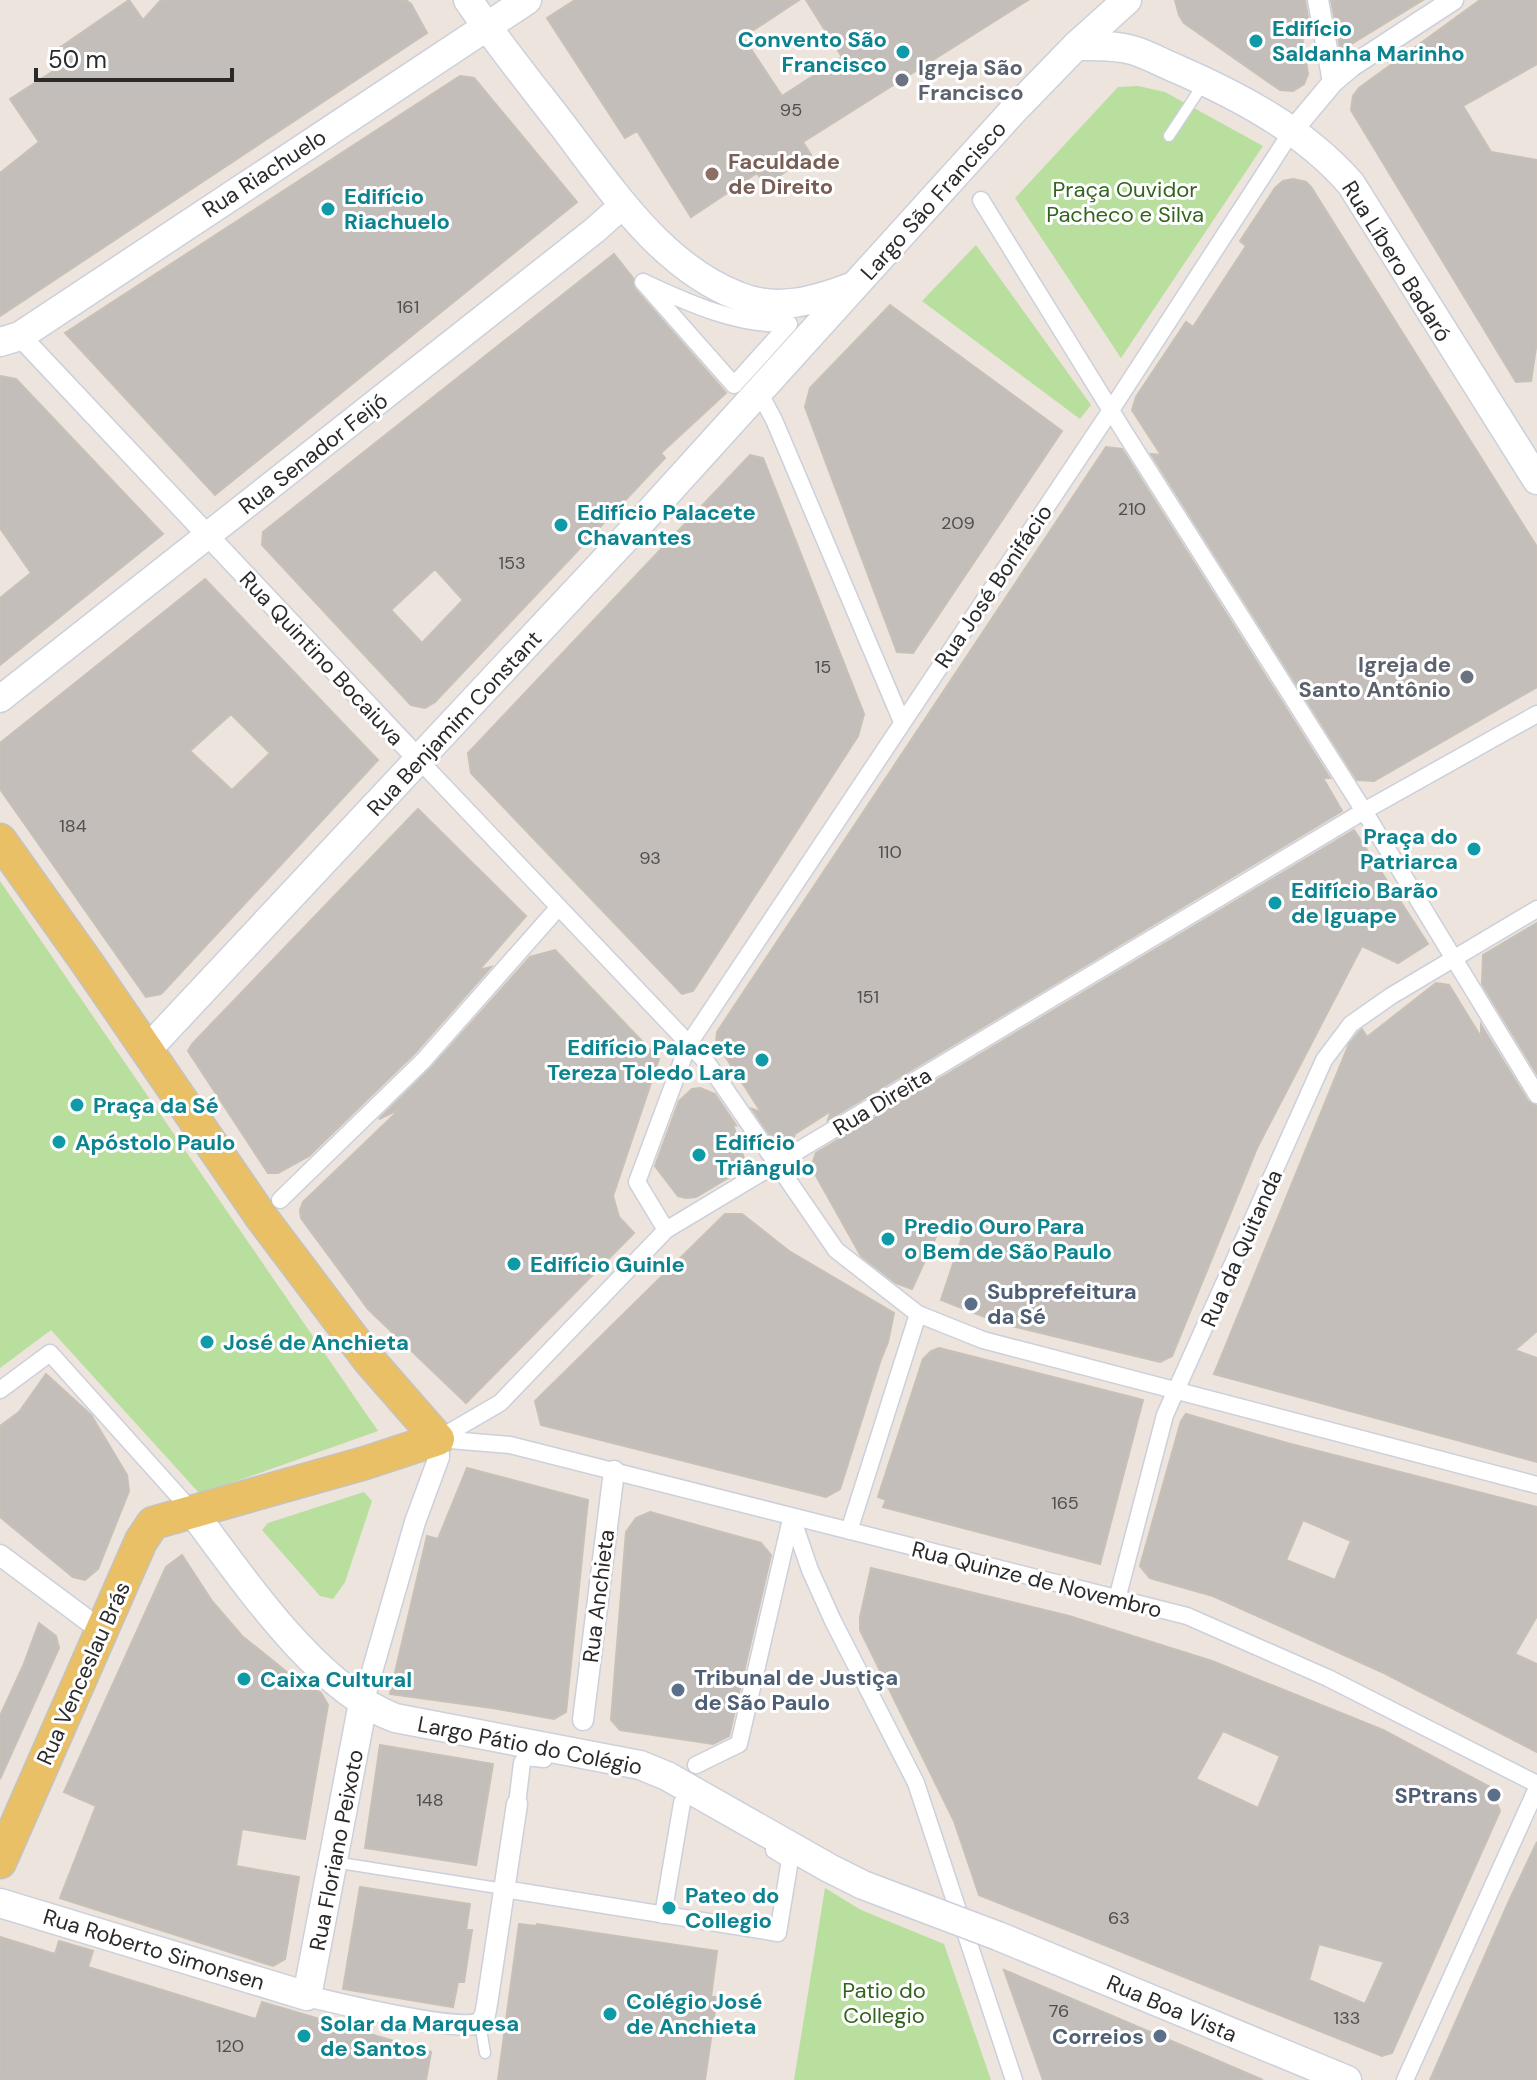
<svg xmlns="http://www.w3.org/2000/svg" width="1537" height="2080" font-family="'DM Sans',sans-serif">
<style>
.green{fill:#b8df9d}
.building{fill:#c4beba;stroke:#c7c0b7;stroke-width:2;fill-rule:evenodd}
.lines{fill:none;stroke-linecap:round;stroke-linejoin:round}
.service-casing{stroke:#ccd0db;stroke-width:13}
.pedestrian-casing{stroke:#ccd0db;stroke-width:19}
.minor-casing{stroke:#ccd0db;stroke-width:23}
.tertiary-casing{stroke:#ccd0db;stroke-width:29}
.secondary-casing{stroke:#ccd0db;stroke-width:31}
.primary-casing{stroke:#c3c3c3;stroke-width:35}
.service{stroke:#fff;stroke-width:10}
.pedestrian{stroke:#fff;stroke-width:16}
.minor{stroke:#fff;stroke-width:20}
.tertiary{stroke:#fff;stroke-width:26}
.secondary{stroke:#fff;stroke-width:28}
.primary{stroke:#e9c065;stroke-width:32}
.secondary-bridge-casing{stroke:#ccd0db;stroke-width:31;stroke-linecap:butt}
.secondary-bridge{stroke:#fff;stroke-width:28}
.culture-dot{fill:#0f9aa8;stroke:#fff;stroke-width:3}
.worship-dot{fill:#6b7280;stroke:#fff;stroke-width:3}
.education-dot{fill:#8d6e63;stroke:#fff;stroke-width:3}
.service-dot{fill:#5c6f8a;stroke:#fff;stroke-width:3}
.labels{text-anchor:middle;stroke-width:6;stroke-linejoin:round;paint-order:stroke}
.number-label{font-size:18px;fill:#504f4e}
.culture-label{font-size:22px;font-weight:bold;fill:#0d838f;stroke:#fff;text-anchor:start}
.worship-label{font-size:22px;font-weight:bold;fill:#5b616d;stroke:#fff;text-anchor:start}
.education-label{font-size:22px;font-weight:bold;fill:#785e54;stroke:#fff;text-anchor:start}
.street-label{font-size:22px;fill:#2a2a2a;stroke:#fff}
.park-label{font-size:22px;fill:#32641e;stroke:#fff}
.service-label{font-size:22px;font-weight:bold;fill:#4e5e75;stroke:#fff;text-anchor:start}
</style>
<rect width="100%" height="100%" fill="#ece4dd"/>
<!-- green -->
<path class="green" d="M 1138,86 L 1165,92 L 1263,146 L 1121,358 L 1015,198 L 1118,87 Z
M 976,245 L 1091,405 L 1080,419 L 922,301 Z
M 0,881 L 378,1431 L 200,1494 L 51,1330 L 0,1368 Z
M 364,1492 L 372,1501 L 345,1582 L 333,1599 L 320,1596 L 262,1530 L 268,1523 Z
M 825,1888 L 861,1910 L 944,1944 L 991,2080 L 794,2080 Z"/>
<!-- building -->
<path class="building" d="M 129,0 L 143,20 L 161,0 L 406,0 L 411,4 L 427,33 L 0,316 L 0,173 L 39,142 L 10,99 L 61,66 L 52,53 Z
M 575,0 L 799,0 L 743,37 L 782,96 L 842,57 L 806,0 L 1028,0 L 803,142 L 811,155 L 765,185 L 757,173 L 691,217 L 637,131 L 625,138 L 547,18 Z
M 1175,0 L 1305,0 L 1310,29 L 1300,23 L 1308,74 L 1304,84 L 1293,91 L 1280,90 L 1184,23 L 1179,15 Z
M 1331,0 L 1423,0 L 1343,49 L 1340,47 Z
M 1480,0 L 1537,0 L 1537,64 L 1463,106 L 1491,152 L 1537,160 L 1537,341 L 1531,381 L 1516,382 L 1351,110 L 1353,96 L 1359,88 Z
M 460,76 L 474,78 L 577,202 L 215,495 L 65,333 Z
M 1293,179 L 1306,182 L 1311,187 L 1537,547 L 1537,687 L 1374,781 L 1357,780 L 1151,454 L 1161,455 L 1132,410 L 1136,397 L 1186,322 L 1193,327 L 1246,246 L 1240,241 L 1275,188 L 1283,181 Z
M 614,254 L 633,278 L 635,289 L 726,393 L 661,453 L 665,458 L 435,702 L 425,708 L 411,705 L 262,545 L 263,532 ZM 435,569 L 463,600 L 422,643 L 391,610 Z
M 890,305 L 1062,431 L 913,653 L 897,652 L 805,407 L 810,388 Z
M 0,376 L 16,379 L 163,534 L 0,665 L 0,598 L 31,573 L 0,528 Z
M 1106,447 L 1122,449 L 1330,778 L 1323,778 L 1342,811 L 828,1120 L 831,1111 L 795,1134 L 793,1140 L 769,1134 L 752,1109 L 761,1112 L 716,1042 L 717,1032 Z
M 750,455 L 763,458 L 864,714 L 858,736 L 710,965 L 693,991 L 682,994 L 471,773 L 468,753 Z
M 205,579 L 378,760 L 161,994 L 146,997 L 0,789 L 0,743 ZM 231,714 L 270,753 L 232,790 L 190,751 Z
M 418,809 L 526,916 L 479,970 L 491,967 L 415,1053 L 309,1156 L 278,1173 L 268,1173 L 188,1051 L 192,1044 Z
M 1354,830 L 1428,944 L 1398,963 L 1362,946 L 1257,1148 L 1172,1356 L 1160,1362 L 1123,1353 L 1000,1323 L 941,1300 L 962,1237 L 940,1228 L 912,1289 L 896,1283 L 861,1256 L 811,1167 L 816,1153 Z
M 1537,923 L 1537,1074 L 1482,984 L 1483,955 Z
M 555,950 L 659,1059 L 613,1196 L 619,1217 L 634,1233 L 466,1403 L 368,1309 L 301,1218 L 300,1210 L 303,1202 L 400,1109 L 379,1119 L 431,1068 L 530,957 Z
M 1436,983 L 1449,985 L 1481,1037 L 1481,1025 L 1528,1101 L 1537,1106 L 1537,1331 L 1515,1350 L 1537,1358 L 1537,1462 L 1214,1374 L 1349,1044 L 1359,1032 L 1362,1029 L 1367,1037 Z
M 700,1088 L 715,1094 L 736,1125 L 733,1124 L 745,1162 L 738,1172 L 696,1197 L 686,1198 L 678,1196 L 655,1166 L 679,1101 L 692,1089 Z
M 725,1214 L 742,1214 L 789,1251 L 894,1313 L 888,1342 L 881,1359 L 840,1489 L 826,1497 L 541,1425 L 535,1401 Z
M 939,1348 L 1143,1400 L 1100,1564 L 883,1507 L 886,1500 L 878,1497 L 923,1359 L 931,1351 Z
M 46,1374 L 91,1415 L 127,1475 L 129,1491 L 98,1569 L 85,1580 L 73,1577 L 0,1517 L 0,1426 L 19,1412 Z
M 1186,1414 L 1287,1443 L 1537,1507 L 1537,1616 L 1515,1654 L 1537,1664 L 1537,1752 L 1384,1673 L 1213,1596 L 1150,1578 L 1140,1566 L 1181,1421 ZM 1303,1520 L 1351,1541 L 1335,1580 L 1286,1560 Z
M 467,1468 L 588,1500 L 566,1712 L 554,1719 L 492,1708 L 390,1694 L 427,1536 L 438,1539 Z
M 650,1512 L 761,1543 L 771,1555 L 729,1736 L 713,1744 L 620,1730 L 611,1720 L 626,1532 L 636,1518 Z
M 182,1555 L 212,1601 L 242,1636 L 287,1672 L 321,1693 L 328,1705 L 305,1839 L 242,1829 L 236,1866 L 299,1877 L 285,1959 L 273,1966 L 60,1898 L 96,1806 L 64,1792 L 166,1567 Z
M 871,1568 L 1069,1616 L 1212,1661 L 1383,1730 L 1490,1787 L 1500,1811 L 1392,2053 L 1382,2056 L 979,1895 L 954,1821 L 860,1630 L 860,1617 ZM 1223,1731 L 1280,1756 L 1258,1808 L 1196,1779 ZM 1319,1944 L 1384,1962 L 1365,2004 L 1309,1980 Z
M 39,1623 L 56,1636 L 59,1648 L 0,1779 L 0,1716 L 23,1666 Z
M 380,1745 L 493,1764 L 476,1865 L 365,1848 Z
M 1537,1842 L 1537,2080 L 1430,2080 L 1509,1901 Z
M 360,1887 L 470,1904 L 466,1930 L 472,1930 L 464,1982 L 458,1982 L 453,2007 L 343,1989 Z
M 519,1924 L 536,1926 L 537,1924 L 717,1951 L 711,1997 L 717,1997 L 705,2080 L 498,2080 Z
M 0,1937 L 55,1954 L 59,1941 L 93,1951 L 88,1967 L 256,2019 L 262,2002 L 431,2052 L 426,2080 L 0,2080 Z
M 1004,1970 L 1214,2059 L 1263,2080 L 1043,2080 Z"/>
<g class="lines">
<defs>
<path id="service" d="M 1169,136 L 1204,83
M 334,1862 L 504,1889
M 480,2023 L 485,2053"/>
<path id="pedestrian" d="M 981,200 L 1123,430 L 1364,811 L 1537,1095
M 643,282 C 690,304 737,325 789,324 L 734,385 Z
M 759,392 L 774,420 L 902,722
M 420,761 L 708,1064 L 836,1250 L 918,1314 L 983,1340 L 1537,1485
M 280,1200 L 423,1061 L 558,908
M 666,1230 L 637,1182 L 688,1045 L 1111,410 L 1292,131
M 0,1390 L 50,1353 L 191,1510
M 438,1439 L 500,1403 L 666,1230 L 1364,811 L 1537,714
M 438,1439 L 510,1445 L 1187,1616 L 1328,1678 L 1537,1784
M 792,1518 L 810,1570 L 833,1621 L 916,1783 L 1014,2080
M 849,1531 L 918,1314
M 1117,1599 L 1165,1415 L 1324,1060 L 1351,1024 L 1391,996 L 1537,909
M 696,1765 L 739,1744 L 791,1519
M 517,1804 L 522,1763 L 526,1757 L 544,1759
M 504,1889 L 778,1933 L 790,1860 L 774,1850
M 663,1915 L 682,1803
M 1405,2080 L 1537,1788"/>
<path id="minor" d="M 1318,0 L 1333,82
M 1292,131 L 1333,82 L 1352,66 L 1453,0
M 20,336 L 420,761
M 0,1555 L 102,1631
M 363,1703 L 415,1522 L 439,1457 L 438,1439
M 583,1720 L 614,1471
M 307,1996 C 336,2003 459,2033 480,2023 L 485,2015 L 487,2004 L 517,1804"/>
<path id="tertiary" d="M 0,699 L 595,230 L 624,204"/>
<path id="secondary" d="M 468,0 C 497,42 529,82 560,122 C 609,186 660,266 738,296 C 776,312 814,301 851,287
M 1076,46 C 1094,46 1114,45 1132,50 C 1147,54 1162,63 1177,69 C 1241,97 1305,131 1351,184 L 1537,480
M 0,342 L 20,336 L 527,0
M 146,1051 L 638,525 L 1012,112 L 1076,46 L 1127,0
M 191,1510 C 243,1578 314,1687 395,1718 L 640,1765 L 667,1776 L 829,1868 L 863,1885
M 0,1903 L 307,1996 L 363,1703
M 998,1936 L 1347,2080"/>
<path id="primary" d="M 0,840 L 88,964 L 262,1218 L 369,1360 L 438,1439 L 365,1463 L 153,1523 L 141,1541 L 0,1862"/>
</defs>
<!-- service casing -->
<use href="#service" class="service-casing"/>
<!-- pedestrian casing -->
<use href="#pedestrian" class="pedestrian-casing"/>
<!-- minor casing -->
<use href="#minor" class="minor-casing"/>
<!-- tertiary casing -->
<use href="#tertiary" class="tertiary-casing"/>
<!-- secondary casing -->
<use href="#secondary" class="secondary-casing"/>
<!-- primary casing -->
<use href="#primary" class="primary-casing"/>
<!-- service -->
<use href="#service" class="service"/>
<!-- pedestrian -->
<use href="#pedestrian" class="pedestrian"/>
<!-- minor -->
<use href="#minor" class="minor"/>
<!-- tertiary -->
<use href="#tertiary" class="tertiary"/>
<!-- secondary -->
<use href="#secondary" class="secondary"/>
<!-- primary -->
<use href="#primary" class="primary"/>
<defs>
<path id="secondary-bridge" d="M 863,1885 L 998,1936"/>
</defs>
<!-- secondary-bridge casing -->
<use href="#secondary-bridge" class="secondary-bridge-casing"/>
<!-- secondary-bridge -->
<use href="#secondary-bridge" class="secondary-bridge"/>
</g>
<!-- markers -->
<g class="culture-dot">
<circle cx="1256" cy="41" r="8"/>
<circle cx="903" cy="52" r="8"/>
<circle cx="328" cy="209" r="8"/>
<circle cx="561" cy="525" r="8"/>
<circle cx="1474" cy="849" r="8"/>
<circle cx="1275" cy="903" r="8"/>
<circle cx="762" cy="1060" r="8"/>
<circle cx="77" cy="1105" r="8"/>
<circle cx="59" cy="1142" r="8"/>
<circle cx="699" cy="1155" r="8"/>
<circle cx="888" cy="1239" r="8"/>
<circle cx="514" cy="1264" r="8"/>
<circle cx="207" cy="1342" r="8"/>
<circle cx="244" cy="1679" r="8"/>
<circle cx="669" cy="1908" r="8"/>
<circle cx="610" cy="2014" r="8"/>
<circle cx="304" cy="2036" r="8"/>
</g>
<g class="worship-dot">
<circle cx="902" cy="80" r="8"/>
<circle cx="1467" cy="677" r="8"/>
</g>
<circle class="education-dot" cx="712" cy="174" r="8"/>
<g class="service-dot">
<circle cx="971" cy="1304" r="8"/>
<circle cx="678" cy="1690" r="8"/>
<circle cx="1494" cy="1795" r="8"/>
<circle cx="1160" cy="2036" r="8"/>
</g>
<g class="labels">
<!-- number labels -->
<g class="number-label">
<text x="791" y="116">95</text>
<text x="408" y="313">161</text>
<text x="1132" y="515">210</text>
<text x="958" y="529">209</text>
<text x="512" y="569">153</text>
<text x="823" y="673">15</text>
<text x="73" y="832">184</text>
<text x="890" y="858">110</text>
<text x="650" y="864">93</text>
<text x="868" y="1003">151</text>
<text x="1065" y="1509">165</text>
<text x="430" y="1806">148</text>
<text x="1119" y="1924">63</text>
<text x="1059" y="2017">76</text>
<text x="1347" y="2024">133</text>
<text x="230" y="2052">120</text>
</g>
<!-- culture labels -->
<g class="culture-label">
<text x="1272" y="36">Edifício<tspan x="1272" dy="25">Saldanha Marinho</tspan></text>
<text x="887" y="47" text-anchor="end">Convento São<tspan x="887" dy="25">Francisco</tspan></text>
<text x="344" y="204">Edifício<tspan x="344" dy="25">Riachuelo</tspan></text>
<text x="577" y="520">Edifício Palacete<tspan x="577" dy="25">Chavantes</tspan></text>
<text x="1458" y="844" text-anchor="end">Praça do<tspan x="1458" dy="25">Patriarca</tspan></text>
<text x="1291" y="898">Edifício Barão<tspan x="1291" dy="25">de Iguape</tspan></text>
<text x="746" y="1055" text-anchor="end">Edifício Palacete<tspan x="746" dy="25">Tereza Toledo Lara</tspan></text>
<text x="93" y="1113">Praça da Sé</text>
<text x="75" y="1150">Apóstolo Paulo</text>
<text x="715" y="1150">Edifício<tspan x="715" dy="25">Triângulo</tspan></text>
<text x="904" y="1234">Predio Ouro Para<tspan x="904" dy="25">o Bem de São Paulo</tspan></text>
<text x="530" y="1272">Edifício Guinle</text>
<text x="223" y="1350">José de Anchieta</text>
<text x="260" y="1687">Caixa Cultural</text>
<text x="685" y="1903">Pateo do<tspan x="685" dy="25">Collegio</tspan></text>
<text x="626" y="2009">Colégio José<tspan x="626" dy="25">de Anchieta</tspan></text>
<text x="320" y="2031">Solar da Marquesa<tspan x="320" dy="25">de Santos</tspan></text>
</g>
<!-- worship labels -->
<g class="worship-label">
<text x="918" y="75">Igreja São<tspan x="918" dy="25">Francisco</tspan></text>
<text x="1451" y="672" text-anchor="end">Igreja de<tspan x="1451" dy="25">Santo Antônio</tspan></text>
</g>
<!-- education labels -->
<g class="education-label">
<text x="728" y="169">Faculdade<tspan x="728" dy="25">de Direito</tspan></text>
</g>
<!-- street labels -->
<g class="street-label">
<text transform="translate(264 173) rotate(-33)" y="8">Rua Riachuelo</text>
<text transform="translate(933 200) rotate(-48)" y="8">Largo São Francisco</text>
<text transform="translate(1397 261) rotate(58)" y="8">Rua Líbero Badaró</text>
<text transform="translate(313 453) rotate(-38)" y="8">Rua Senador Feijó</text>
<text transform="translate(993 586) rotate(-56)" y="8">Rua José Bonifácio</text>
<text transform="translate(322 658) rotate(47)" y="8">Rua Quintino Bocaiuva</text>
<text transform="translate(454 723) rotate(-47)" y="8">Rua Benjamim Constant</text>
<text transform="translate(882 1101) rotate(-31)" y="8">Rua Direita</text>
<text transform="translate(1241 1248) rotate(-66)" y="8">Rua da Quitanda</text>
<text transform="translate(1037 1579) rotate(14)" y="8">Rua Quinze de Novembro</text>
<text transform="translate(598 1596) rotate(-83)" y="8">Rua Anchieta</text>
<text transform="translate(83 1673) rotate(-66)" y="8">Rua Venceslau Brás</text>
<text transform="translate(530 1745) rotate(11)" y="8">Largo Pátio do Colégio</text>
<text transform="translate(336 1850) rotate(-79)" y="8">Rua Floriano Peixoto</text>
<text transform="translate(154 1949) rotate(17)" y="8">Rua Roberto Simonsen</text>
<text transform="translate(1172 2008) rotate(23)" y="8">Rua Boa Vista</text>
</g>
<!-- park labels -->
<g class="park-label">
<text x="1125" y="197">Praça Ouvidor<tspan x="1125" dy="25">Pacheco e Silva</tspan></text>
<text x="884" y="1998">Patio do<tspan x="884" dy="25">Collegio</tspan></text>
</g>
<!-- service labels -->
<g class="service-label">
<text x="987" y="1299">Subprefeitura<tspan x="987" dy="25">da Sé</tspan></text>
<text x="694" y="1685">Tribunal de Justiça<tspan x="694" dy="25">de São Paulo</tspan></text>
<text x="1478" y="1803" text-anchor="end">SPtrans</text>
<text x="1144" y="2044" text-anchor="end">Correios</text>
</g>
</g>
<!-- scale -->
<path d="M36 68v12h196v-12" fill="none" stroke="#2a2a2a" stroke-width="4"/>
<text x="48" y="68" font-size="24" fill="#2a2a2a" stroke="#ffffff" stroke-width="6" paint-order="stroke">50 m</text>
</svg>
